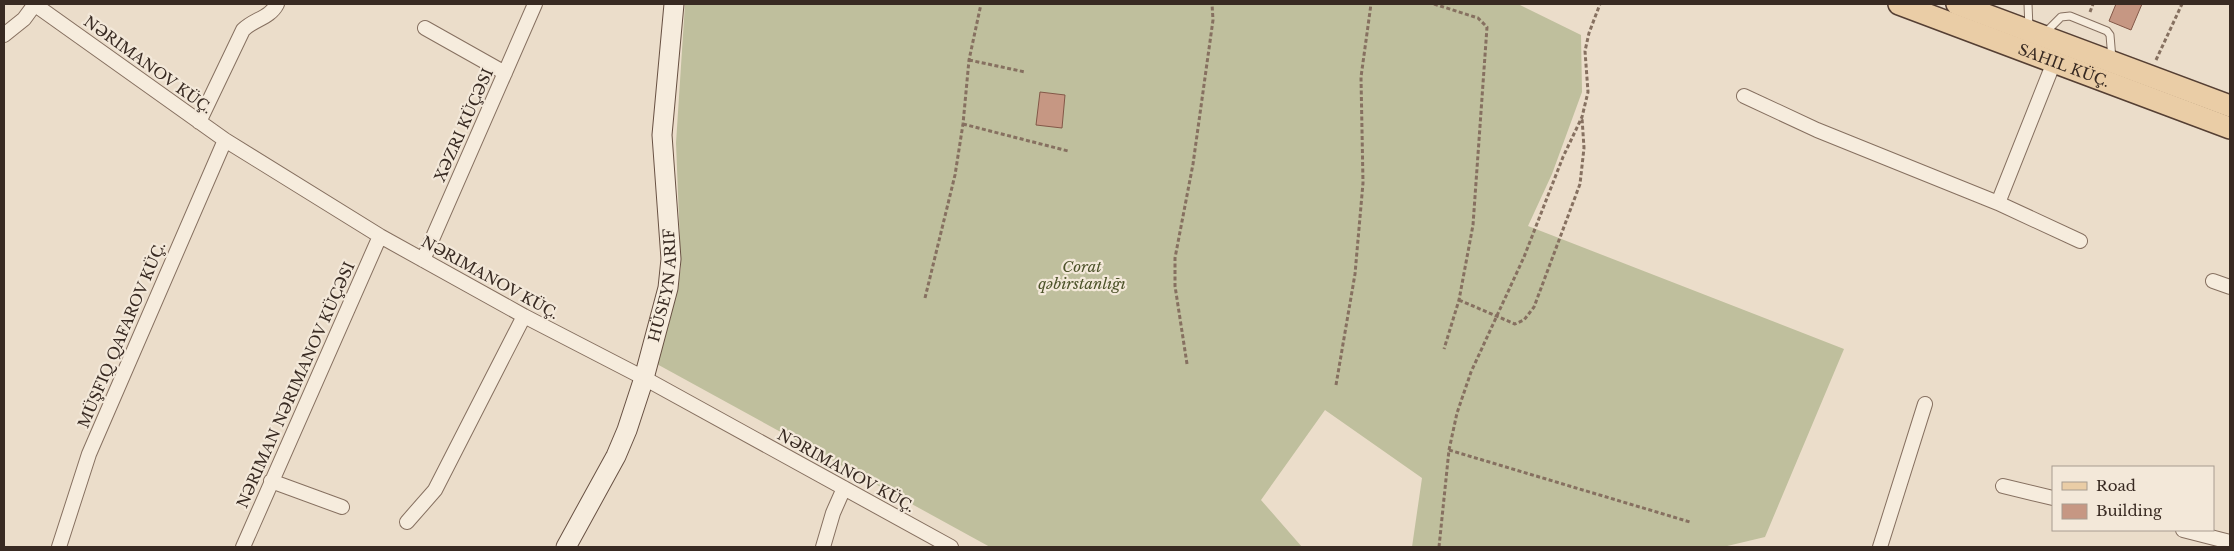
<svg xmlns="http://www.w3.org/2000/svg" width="2234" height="551" font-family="'Libre Baskerville',serif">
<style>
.cemetery{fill:#bfbf9d}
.building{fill:#c69783;stroke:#835848}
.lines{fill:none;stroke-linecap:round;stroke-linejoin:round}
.lane-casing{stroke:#867060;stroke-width:9}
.street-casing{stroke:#867060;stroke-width:16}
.secondary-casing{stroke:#685143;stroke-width:21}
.primary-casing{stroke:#553f33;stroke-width:24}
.path{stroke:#867060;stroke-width:3;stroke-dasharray:4 2.5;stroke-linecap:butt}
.lane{stroke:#f6ecdd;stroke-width:7}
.street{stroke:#f6ecdd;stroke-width:14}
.secondary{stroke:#f6ecdd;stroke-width:19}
.primary{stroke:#eacda6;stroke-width:21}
.labels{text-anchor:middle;stroke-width:4.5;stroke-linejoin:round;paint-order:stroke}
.street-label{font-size:15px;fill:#382a22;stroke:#f3e8d9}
.park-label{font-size:15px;font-style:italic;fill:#4d532a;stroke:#f3e8d9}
</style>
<rect width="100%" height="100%" fill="#ebddca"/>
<!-- cemetery -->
<path class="cemetery" d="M 685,4 L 1518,4 L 1581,35 L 1582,92 L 1552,174 L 1528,226 L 1844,349 L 1765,537 L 1723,547 L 1412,547 L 1422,478 L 1325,410 L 1261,500 L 1302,547 L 990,547 L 655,363 L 670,320 L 681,268 L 676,143 Z"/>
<!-- building -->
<path class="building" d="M 2116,4 L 2142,4 L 2131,30 L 2109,21 Z
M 1040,92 L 1065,95 L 1062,128 L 1036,125 Z"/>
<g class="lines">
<defs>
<path id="lane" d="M 2028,4 L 2029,28
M 2044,34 L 2061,17 L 2070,16 L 2107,31 L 2110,35 L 2112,59"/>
<path id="street" d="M 34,4 L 225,140 L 380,236 L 524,316 L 644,378 L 951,547
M 425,28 L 505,73
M 4,35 L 24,19 L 35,4
M 2054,62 L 1998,203 L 2080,241
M 1744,96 L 1817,130 L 1998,203
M 199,122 L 243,30 C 254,19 270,18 277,4
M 423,260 L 535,4
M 2213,281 L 2230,287
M 271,481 L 342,507
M 2003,486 L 2053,498
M 407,522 L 435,490 L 524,316
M 2183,530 L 2230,542
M 59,547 L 89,454 L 225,140
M 243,547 L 380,236
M 823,547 L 833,513 L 844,488
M 1880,547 L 1925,404"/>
<g id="secondary">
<path id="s1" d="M 566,547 L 616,456 L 627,430 L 644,378 L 668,288 L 671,259 L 662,135 L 674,4"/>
</g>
<g id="primary">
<path id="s2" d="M 1899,4 L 2230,128"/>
<path d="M 1957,4 L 2230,106"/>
</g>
</defs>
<!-- lane casing -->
<use href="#lane" class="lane-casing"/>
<!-- street casing -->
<use href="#street" class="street-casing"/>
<!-- secondary casing -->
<use href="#secondary" class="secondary-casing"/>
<!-- primary casing -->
<use href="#primary" class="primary-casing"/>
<!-- path -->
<path class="path" d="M 1434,4 L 1478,18 L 1487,27 L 1473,225 L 1459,300 L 1444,349
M 2090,12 L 2093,4
M 969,60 L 1025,72
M 2156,60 L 2182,4
M 963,124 L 1068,151
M 925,298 L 955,175 L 963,124 L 969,60 L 981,4
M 1459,300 L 1515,324 L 1524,320 L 1534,307 L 1580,184 L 1584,148 L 1582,118
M 1187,364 L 1175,286 L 1175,258 L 1193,164 L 1213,20 L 1212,4
M 1336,385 L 1355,274 L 1363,183 L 1361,77 L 1371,4
M 1449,450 L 1690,522
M 1439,547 L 1449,450 L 1457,413 L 1471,372 L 1524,257 L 1563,157 L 1582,117 L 1588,92 L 1585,51 L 1589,33 L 1600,4"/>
<!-- lane -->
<use href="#lane" class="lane"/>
<!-- street -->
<use href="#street" class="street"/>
<!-- secondary -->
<use href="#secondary" class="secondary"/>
<!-- primary -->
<use href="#primary" class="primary"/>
</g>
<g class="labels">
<!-- street labels -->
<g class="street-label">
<text transform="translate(148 65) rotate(36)" y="5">NƏRIMANOV KÜÇ.</text>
<text dy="5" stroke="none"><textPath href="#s2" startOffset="176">SAHIL KÜÇ.</textPath></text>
<text transform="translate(464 125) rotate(-66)" y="5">XƏZRI KÜÇƏSI</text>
<text transform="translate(490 278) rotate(29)" y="5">NƏRIMANOV KÜÇ.</text>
<text dy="5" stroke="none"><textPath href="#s1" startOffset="282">HÜSEYN ARIF</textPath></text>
<text transform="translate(122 335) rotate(-67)" y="5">MÜŞFIQ QAFAROV KÜÇ.</text>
<text transform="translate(296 385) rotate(-66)" y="5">NƏRIMAN NƏRIMANOV KÜÇƏSI</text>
<text transform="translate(846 471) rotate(29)" y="5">NƏRIMANOV KÜÇ.</text>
</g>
<!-- park labels -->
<g class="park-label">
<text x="1082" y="272">Corat<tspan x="1082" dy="17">qəbirstanlığı</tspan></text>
</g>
</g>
<!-- border -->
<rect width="2234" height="551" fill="none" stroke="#382a22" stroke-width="10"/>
<!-- legend -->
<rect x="2052" y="466" width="162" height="65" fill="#f3e8d9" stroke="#a89c90"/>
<rect x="2062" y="482" width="25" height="8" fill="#eacda6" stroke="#a89c90"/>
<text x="2096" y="491" font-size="15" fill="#382a22">Road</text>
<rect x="2062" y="504" width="25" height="15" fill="#c69783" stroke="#a89c90"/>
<text x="2096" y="516" font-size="15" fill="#382a22">Building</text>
</svg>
